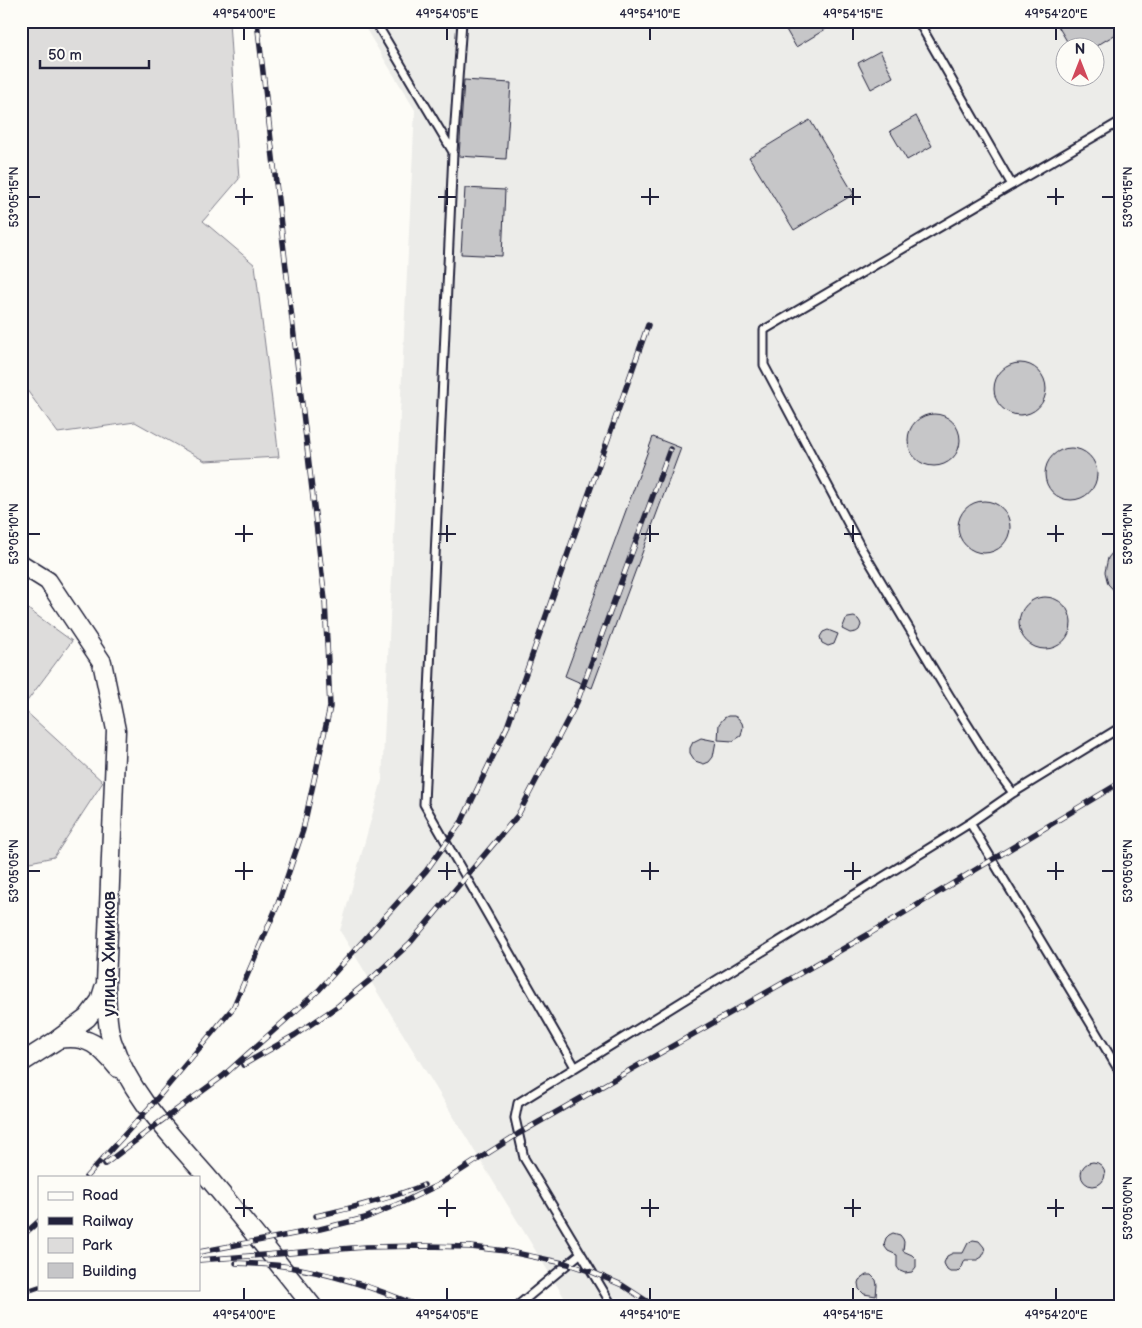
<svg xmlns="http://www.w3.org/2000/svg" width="1142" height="1328" font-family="'Balsamiq Sans',sans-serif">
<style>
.built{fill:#ecece9;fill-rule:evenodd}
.green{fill:#dddcdb;stroke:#807f8b}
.building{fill:#c6c6c8;stroke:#22223b}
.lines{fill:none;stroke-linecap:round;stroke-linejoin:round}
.service-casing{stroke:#22223b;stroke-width:11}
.tertiary-casing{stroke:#22223b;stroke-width:21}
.service{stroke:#fdfcf7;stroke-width:7}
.tertiary{stroke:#fdfcf7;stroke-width:18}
.rail-casing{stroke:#22223b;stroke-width:5.5}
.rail{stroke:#fdfcf7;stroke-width:4;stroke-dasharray:11;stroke-linecap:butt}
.ticks{fill:none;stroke:#22223b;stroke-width:2}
.labels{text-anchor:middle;stroke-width:4.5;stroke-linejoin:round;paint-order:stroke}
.street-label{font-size:18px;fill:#22223b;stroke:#fdfcf7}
.neatline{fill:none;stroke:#22223b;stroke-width:2}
.ticks-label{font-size:12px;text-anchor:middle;fill:#22223b}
</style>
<rect width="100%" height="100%" fill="#fdfcf7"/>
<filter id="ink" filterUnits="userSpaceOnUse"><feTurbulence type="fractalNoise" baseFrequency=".02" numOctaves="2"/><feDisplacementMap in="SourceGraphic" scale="10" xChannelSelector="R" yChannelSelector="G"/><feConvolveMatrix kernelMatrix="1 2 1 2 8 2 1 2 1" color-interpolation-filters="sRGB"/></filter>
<g filter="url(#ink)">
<!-- built -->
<path class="built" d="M 361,21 L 1121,21 L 1121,1307 L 570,1307 L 340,931 L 382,780 L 415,110 ZM 1064,48 L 1094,48 L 1094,78 L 1064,78 Z"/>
<!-- green -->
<path class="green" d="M 21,21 L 229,21 L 239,179 L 203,221 L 255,265 L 279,457 L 205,461 L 135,422 L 58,433 L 21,382 Z
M 21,604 L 72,641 L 22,708 L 103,782 L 54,857 L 25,863 L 21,919 Z"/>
<!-- building -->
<path class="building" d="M 781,21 L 839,21 L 796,47 Z
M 1055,21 L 1121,21 L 1121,31 L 1093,48 L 1071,48 Z
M 880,51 L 893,77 L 871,89 L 858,63 Z
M 464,80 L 511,83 L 506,159 L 459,156 Z
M 916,116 L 932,146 L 907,160 L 890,131 Z
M 810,120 L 854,194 L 794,230 L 749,157 Z
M 465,188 L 505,190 L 502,256 L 461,254 Z
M994 389a26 26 0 1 1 52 0a26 26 0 1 1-52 0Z
M908 440a26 26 0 1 1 52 0a26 26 0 1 1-52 0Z
M 653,437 L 681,448 L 592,688 L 565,676 Z
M1045 474a26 26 0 1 1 52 0a26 26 0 1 1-52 0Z
M958 527a26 26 0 1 1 52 0a26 26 0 1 1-52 0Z
M 1121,542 L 1121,598 L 1108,584 L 1105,572 L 1108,558 Z
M1019 623a26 26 0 1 1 52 0a26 26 0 1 1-52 0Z
M 854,617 L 858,619 L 860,622 L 861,625 L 859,630 L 856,632 L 850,633 L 842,629 L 846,619 L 848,618 Z
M 828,630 L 838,634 L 834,644 L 828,646 L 822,643 L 820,637 L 823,632 Z
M 728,716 L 734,716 L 738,718 L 742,723 L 743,727 L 741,736 L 733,741 L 718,740 L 719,724 L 724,718 Z
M 701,738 L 716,741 L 713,757 L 709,762 L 704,764 L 695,761 L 690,753 L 690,748 L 693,742 Z
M1081 1174a12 12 0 1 1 24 0a12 12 0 1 1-24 0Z
M 893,1233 L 900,1235 L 903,1239 L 904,1242 L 903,1251 L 912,1255 L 916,1259 L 916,1267 L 912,1272 L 905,1273 L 900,1271 L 897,1267 L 897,1255 L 888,1251 L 885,1247 L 884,1244 L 886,1238 L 889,1235 Z
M 973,1240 L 979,1241 L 984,1247 L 985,1251 L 982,1257 L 977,1260 L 965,1260 L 962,1267 L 957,1272 L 950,1272 L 947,1270 L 944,1263 L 947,1256 L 953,1253 L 963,1253 L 968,1243 Z
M 866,1275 L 871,1275 L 876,1280 L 877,1285 L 876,1296 L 864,1294 L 859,1289 L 858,1283 L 859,1280 Z"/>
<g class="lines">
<defs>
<path id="service" d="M 375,21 L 453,152
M 462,21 L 453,152 L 424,804 L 575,1067
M 918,21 L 1012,185
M 1121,121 L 764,330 L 764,365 L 860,546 L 949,695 L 996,770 L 1013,793 L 1121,727
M 1013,793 L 970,823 L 1121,1074
M 516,1307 L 581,1253
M 613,1307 L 524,1158 L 515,1118 L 518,1103 L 970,823"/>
<path id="tertiary" d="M 21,564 L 48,581 L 102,662 L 116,730 L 106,984 C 107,1003 106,1023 112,1041 C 130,1096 173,1137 210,1180 C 245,1222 279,1264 313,1307
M 58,1039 C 88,1034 100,1046 118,1068
M 21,1063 L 57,1040 L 87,1018 L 100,1001 L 104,988"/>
</defs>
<!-- service casing -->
<use href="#service" class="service-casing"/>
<!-- tertiary casing -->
<use href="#tertiary" class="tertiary-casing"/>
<!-- service -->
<use href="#service" class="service"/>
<!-- tertiary -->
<use href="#tertiary" class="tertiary"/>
<defs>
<path id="rail" d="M 243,1065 L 295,1035 L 338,1006 L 370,980 L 410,943 L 518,815 L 577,702 L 670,449
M 105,1164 L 160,1122 L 223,1076 L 319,990 L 426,871 L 462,821 L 507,727 L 648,325
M 86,1177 L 149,1108 L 233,1008 L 278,904 L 303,830 L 330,707 L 325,600 L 257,21
M 316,1216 C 352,1208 389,1199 424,1185
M 21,1237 L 39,1221
M 199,1252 L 320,1229 L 365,1218 L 403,1202 L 438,1185 L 518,1134 L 869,934 L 1121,782
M 199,1260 L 366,1247 L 425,1246 L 471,1247 L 506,1251 L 568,1264 L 592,1272 L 622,1285 L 656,1307
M 236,1263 C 252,1264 268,1264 283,1266 C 331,1273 376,1288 420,1307
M 21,1293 L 39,1287"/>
</defs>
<!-- rail casing -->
<use href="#rail" class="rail-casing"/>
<!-- rail -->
<use href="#rail" class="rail"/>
</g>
</g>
<!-- ticks -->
<path class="ticks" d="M 244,28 L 244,40M 447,28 L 447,40M 650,28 L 650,40M 853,28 L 853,40M 1056,28 L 1056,40M 244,188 L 244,205M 447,188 L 447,205M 650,188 L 650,205M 853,188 L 853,205M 1056,188 L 1056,205M 28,197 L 40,197M 235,197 L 253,197M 438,197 L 456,197M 641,197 L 659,197M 844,197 L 861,197M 1047,197 L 1064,197M 1102,197 L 1114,197M 244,525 L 244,542M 447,525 L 447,542M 650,525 L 650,542M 853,525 L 853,542M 1056,525 L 1056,542M 28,534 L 40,534M 235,534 L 253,534M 438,534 L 456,534M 641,534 L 659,534M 844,534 L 861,534M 1047,534 L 1064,534M 1102,534 L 1114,534M 244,862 L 244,880M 447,862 L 447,880M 650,862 L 650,880M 853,862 L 853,880M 1056,862 L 1056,880M 28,871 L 40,871M 235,871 L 253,871M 438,871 L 456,871M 641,871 L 659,871M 844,871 L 861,871M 1047,871 L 1064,871M 1102,871 L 1114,871M 244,1199 L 244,1217M 447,1199 L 447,1217M 650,1199 L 650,1217M 853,1199 L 853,1217M 1056,1199 L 1056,1217M 235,1208 L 253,1208M 438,1208 L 456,1208M 641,1208 L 659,1208M 844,1208 L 861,1208M 1047,1208 L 1064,1208M 1102,1208 L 1114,1208M 244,1288 L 244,1300M 447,1288 L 447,1300M 650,1288 L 650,1300M 853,1288 L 853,1300M 1056,1288 L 1056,1300"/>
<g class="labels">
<!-- street labels -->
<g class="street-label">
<text transform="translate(109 954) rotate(-90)" y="6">улица Химиков</text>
</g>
</g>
<!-- margin -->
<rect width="1142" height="1328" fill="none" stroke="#fdfcf7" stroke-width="55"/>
<!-- legend -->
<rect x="38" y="1176" width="162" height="115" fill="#fdfcf7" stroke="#a5a5ac"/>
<rect x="48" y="1192" width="25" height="8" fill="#fdfcf7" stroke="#a5a5ac"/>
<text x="82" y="1200" font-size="15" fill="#22223b">Road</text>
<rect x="48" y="1217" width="25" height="8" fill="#22223b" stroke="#a5a5ac"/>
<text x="82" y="1226" font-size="15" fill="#22223b">Railway</text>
<rect x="48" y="1238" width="25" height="15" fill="#dddcdb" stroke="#a5a5ac"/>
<text x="82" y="1250" font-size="15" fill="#22223b">Park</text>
<rect x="48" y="1263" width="25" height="15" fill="#c6c6c8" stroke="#a5a5ac"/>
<text x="82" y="1276" font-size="15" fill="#22223b">Building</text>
<!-- north arrow -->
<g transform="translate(1080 62)"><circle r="24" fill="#fdfcf7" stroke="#a5a5ac"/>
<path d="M0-4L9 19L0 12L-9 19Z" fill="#d1495b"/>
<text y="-8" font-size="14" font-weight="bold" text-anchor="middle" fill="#22223b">N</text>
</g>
<!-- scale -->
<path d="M40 60v8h109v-8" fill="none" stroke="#22223b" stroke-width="2.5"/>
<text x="48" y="60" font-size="15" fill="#22223b" stroke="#fdfcf7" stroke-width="4" paint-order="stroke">50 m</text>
<rect x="28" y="28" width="1086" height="1272" class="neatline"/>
<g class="ticks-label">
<text x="244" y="18">49°54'00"E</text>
<text x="447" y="18">49°54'05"E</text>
<text x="650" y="18">49°54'10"E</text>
<text x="853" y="18">49°54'15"E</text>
<text x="1056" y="18">49°54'20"E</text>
<text transform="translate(14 197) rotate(-90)" y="4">53°05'15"N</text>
<text transform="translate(1128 197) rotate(-90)" y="4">53°05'15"N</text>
<text transform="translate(14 534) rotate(-90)" y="4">53°05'10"N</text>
<text transform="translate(1128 534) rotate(-90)" y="4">53°05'10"N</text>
<text transform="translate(14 871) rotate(-90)" y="4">53°05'05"N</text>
<text transform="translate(1128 871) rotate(-90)" y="4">53°05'05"N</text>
<text transform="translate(1128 1208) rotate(-90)" y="4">53°05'00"N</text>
<text x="244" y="1319">49°54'00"E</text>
<text x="447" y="1319">49°54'05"E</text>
<text x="650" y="1319">49°54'10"E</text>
<text x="853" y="1319">49°54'15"E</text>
<text x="1056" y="1319">49°54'20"E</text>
</g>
</svg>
